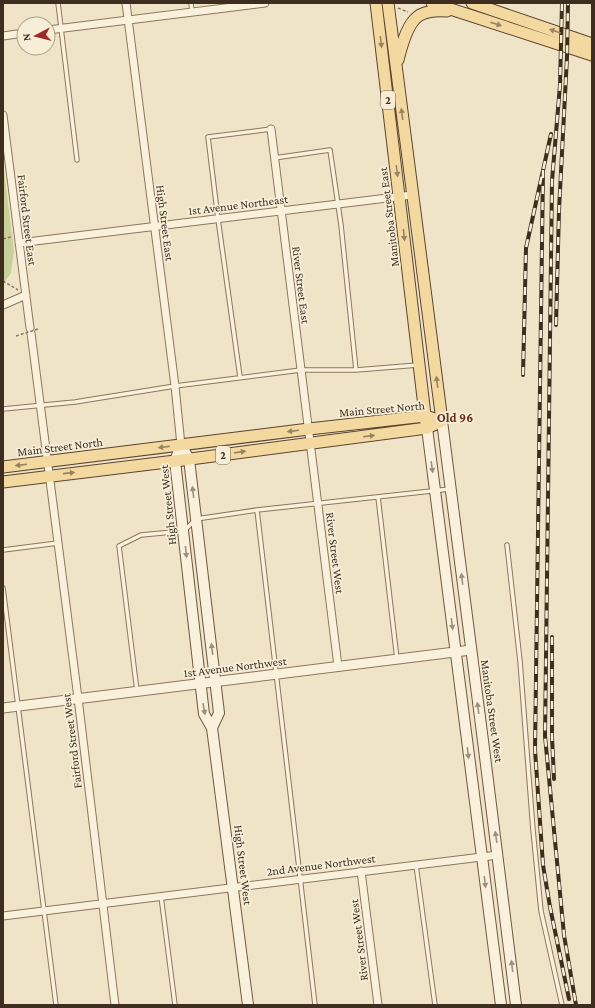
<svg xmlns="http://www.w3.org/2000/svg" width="595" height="1008" font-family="'Crimson Pro',serif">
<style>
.green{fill:#c9cf9b}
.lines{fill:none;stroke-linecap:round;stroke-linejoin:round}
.service-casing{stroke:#8d765c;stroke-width:5.5}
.minor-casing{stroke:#8d765c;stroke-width:9}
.tertiary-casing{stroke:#8d765c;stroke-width:11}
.secondary-casing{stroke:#6f573f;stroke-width:12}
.primary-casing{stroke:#5b4430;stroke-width:13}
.path{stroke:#8d765c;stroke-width:1.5;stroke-dasharray:3 2;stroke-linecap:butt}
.service{stroke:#faf1dc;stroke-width:3.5}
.minor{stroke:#faf1dc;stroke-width:7}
.tertiary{stroke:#faf1dc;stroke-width:9}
.secondary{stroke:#faf1dc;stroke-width:10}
.primary{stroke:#f3d9a0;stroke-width:11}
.rail-casing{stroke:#3d2e20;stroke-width:4}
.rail{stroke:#f7eed8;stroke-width:2.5;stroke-dasharray:8;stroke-linecap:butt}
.path-bridge{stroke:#8d765c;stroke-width:1.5;stroke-dasharray:3 2;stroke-linecap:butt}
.oneway{fill:#988460}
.oneway2{fill:#9c907e}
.labels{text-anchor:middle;stroke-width:3.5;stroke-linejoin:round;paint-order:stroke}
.shield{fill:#f7eed8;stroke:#756857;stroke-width:1}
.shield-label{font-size:11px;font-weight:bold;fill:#3d2e20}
.street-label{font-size:12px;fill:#3d2e20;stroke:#f7eed8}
.neighbourhood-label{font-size:13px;font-weight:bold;fill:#6b2e1e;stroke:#f7eed8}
</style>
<rect width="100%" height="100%" fill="#f0e4c8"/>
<!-- green -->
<path class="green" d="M 3,162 L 14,251 L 11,273 L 3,284 Z"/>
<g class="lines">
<defs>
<path id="service" d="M 58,3 L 77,160
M 191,3 L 192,12
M 274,158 L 330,150 L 341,225 L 356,370
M 240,377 L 218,219 L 208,137 L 271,129
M 3,409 L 75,402 L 175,386 L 301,370 L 356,370 L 418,365
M 378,497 L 397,659
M 257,510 L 315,1005
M 507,545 L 520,661 L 533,830 L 541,911 L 562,1005
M 3,550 L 58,543
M 3,588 L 56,1005
M 137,691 L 119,546 L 141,535 L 184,531 L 196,519 L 257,510 L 450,489
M 416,865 L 435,1005
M 161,896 L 175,1005"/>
<path id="minor" d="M 126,3 L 175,386 L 181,445
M 48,30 L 265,3
M 3,36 L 24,33
M 3,115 L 30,328
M 271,129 L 338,666
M 19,243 L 412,195
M 3,305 L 26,295
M 31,333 L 78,698 L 115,1005
M 361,871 L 378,1005
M 3,916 L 498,855"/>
<path id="tertiary" d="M 3,708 L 471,650"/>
<path id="secondary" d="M 442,421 C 466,616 493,810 516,1005
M 427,428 L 501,1005
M 181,445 L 175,461 L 204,714 L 212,728 L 248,1005
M 181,445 L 189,459 L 219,713 L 212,728"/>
<path id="primary" d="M 376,3 L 426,423
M 388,3 L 442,421
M 432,3 L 592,55
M 472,3 L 592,44
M 398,60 C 401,48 406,28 415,19 C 422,11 437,10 447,11
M 3,467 L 309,429 L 425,416 L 442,421
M 3,482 L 175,461 L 427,428 L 442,421"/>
</defs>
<!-- service casing -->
<use href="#service" class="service-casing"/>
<!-- minor casing -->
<use href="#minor" class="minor-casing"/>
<!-- tertiary casing -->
<use href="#tertiary" class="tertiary-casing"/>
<!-- secondary casing -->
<use href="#secondary" class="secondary-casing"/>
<!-- primary casing -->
<use href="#primary" class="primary-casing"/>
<!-- path -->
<path class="path" d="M 398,8 L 408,12
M 3,239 L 11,237
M 3,281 L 18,290"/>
<!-- service -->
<use href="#service" class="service"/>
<!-- minor -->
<use href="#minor" class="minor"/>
<!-- tertiary -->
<use href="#tertiary" class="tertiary"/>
<!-- secondary -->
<use href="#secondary" class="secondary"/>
<!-- primary -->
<use href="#primary" class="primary"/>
<defs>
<path id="rail" d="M 562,3 L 560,85 L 552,181 L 545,736 L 564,935 L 576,1005
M 543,170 L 535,750 L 543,865 L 550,907 L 569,999
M 556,325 L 559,210 L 567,57 L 568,3
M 523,375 L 526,248 L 551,134
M 552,637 L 552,737 L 554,779"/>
</defs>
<!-- rail casing -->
<use href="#rail" class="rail-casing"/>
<!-- rail -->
<use href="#rail" class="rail"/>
<!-- path-bridge -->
<path class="path-bridge" d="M 16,336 L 38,329"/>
</g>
<!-- one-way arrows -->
<defs><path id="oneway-solid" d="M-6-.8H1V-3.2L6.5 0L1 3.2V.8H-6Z"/></defs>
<g class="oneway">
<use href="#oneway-solid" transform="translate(496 24) rotate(18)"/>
<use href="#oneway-solid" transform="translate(555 31) rotate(-161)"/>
<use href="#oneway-solid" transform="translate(381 42) rotate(83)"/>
<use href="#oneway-solid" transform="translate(402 114) rotate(-97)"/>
<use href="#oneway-solid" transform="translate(397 171) rotate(83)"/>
<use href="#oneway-solid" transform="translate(404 235) rotate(84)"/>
<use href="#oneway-solid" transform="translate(437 382) rotate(-97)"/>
<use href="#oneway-solid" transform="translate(293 431) rotate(173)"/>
<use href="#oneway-solid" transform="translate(369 436) rotate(-7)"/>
<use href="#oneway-solid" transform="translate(164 447) rotate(173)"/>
<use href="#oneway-solid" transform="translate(240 452) rotate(-8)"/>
<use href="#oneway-solid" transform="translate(21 465) rotate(173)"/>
<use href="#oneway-solid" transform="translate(69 473) rotate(-6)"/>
</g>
<g class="oneway2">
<use href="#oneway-solid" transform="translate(432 467) rotate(82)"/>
<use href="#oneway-solid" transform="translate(193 492) rotate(-97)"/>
<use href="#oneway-solid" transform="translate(186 552) rotate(84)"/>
<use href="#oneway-solid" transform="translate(462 579) rotate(-97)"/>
<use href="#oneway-solid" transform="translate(452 624) rotate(83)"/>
<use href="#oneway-solid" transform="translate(212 649) rotate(-97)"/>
<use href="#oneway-solid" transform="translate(478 708) rotate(-98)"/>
<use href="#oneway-solid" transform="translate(204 709) rotate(80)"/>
<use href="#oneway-solid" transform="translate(468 753) rotate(83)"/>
<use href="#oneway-solid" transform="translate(496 837) rotate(-98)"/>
<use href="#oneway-solid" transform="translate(485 882) rotate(83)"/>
<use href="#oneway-solid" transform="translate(512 966) rotate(-97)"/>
</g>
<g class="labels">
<!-- shield labels -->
<g class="shield">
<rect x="381" y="91" width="14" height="18" rx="3"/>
<rect x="216" y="446" width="14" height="18" rx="3"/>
</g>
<g class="shield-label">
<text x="388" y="104">2</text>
<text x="223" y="459">2</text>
</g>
<!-- street labels -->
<g class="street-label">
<text transform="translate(238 205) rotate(-7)" y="4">1st Avenue Northeast</text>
<text transform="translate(389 217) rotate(-97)" y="4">Manitoba Street East</text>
<text transform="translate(27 220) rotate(83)" y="4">Fairford Street East</text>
<text transform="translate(165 223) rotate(83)" y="4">High Street East</text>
<text transform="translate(301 285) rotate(83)" y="4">River Street East</text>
<text transform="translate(382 409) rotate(-5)" y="4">Main Street North</text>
<text transform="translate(60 447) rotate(-7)" y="4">Main Street North</text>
<text transform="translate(168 505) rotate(-96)" y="4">High Street West</text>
<text transform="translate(335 553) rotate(83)" y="4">River Street West</text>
<text transform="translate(235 667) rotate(-7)" y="4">1st Avenue Northwest</text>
<text transform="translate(492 711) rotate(82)" y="4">Manitoba Street West</text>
<text transform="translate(72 741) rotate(-97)" y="4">Fairford Street West</text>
<text transform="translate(243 865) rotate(83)" y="4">High Street West</text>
<text transform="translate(321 865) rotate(-7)" y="4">2nd Avenue Northwest</text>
<text transform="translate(359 940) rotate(-97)" y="4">River Street West</text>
</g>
<!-- neighbourhood labels -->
<g class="neighbourhood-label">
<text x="455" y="422">Old 96</text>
</g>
</g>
<!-- border -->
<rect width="595" height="1008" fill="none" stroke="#3d2e20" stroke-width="8"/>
<!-- north arrow -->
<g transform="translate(36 36) rotate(263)"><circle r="19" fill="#f7eed8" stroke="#ada18e"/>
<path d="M0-3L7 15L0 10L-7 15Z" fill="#9e2a2b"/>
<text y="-6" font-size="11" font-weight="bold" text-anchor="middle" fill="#3d2e20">N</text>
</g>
</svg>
